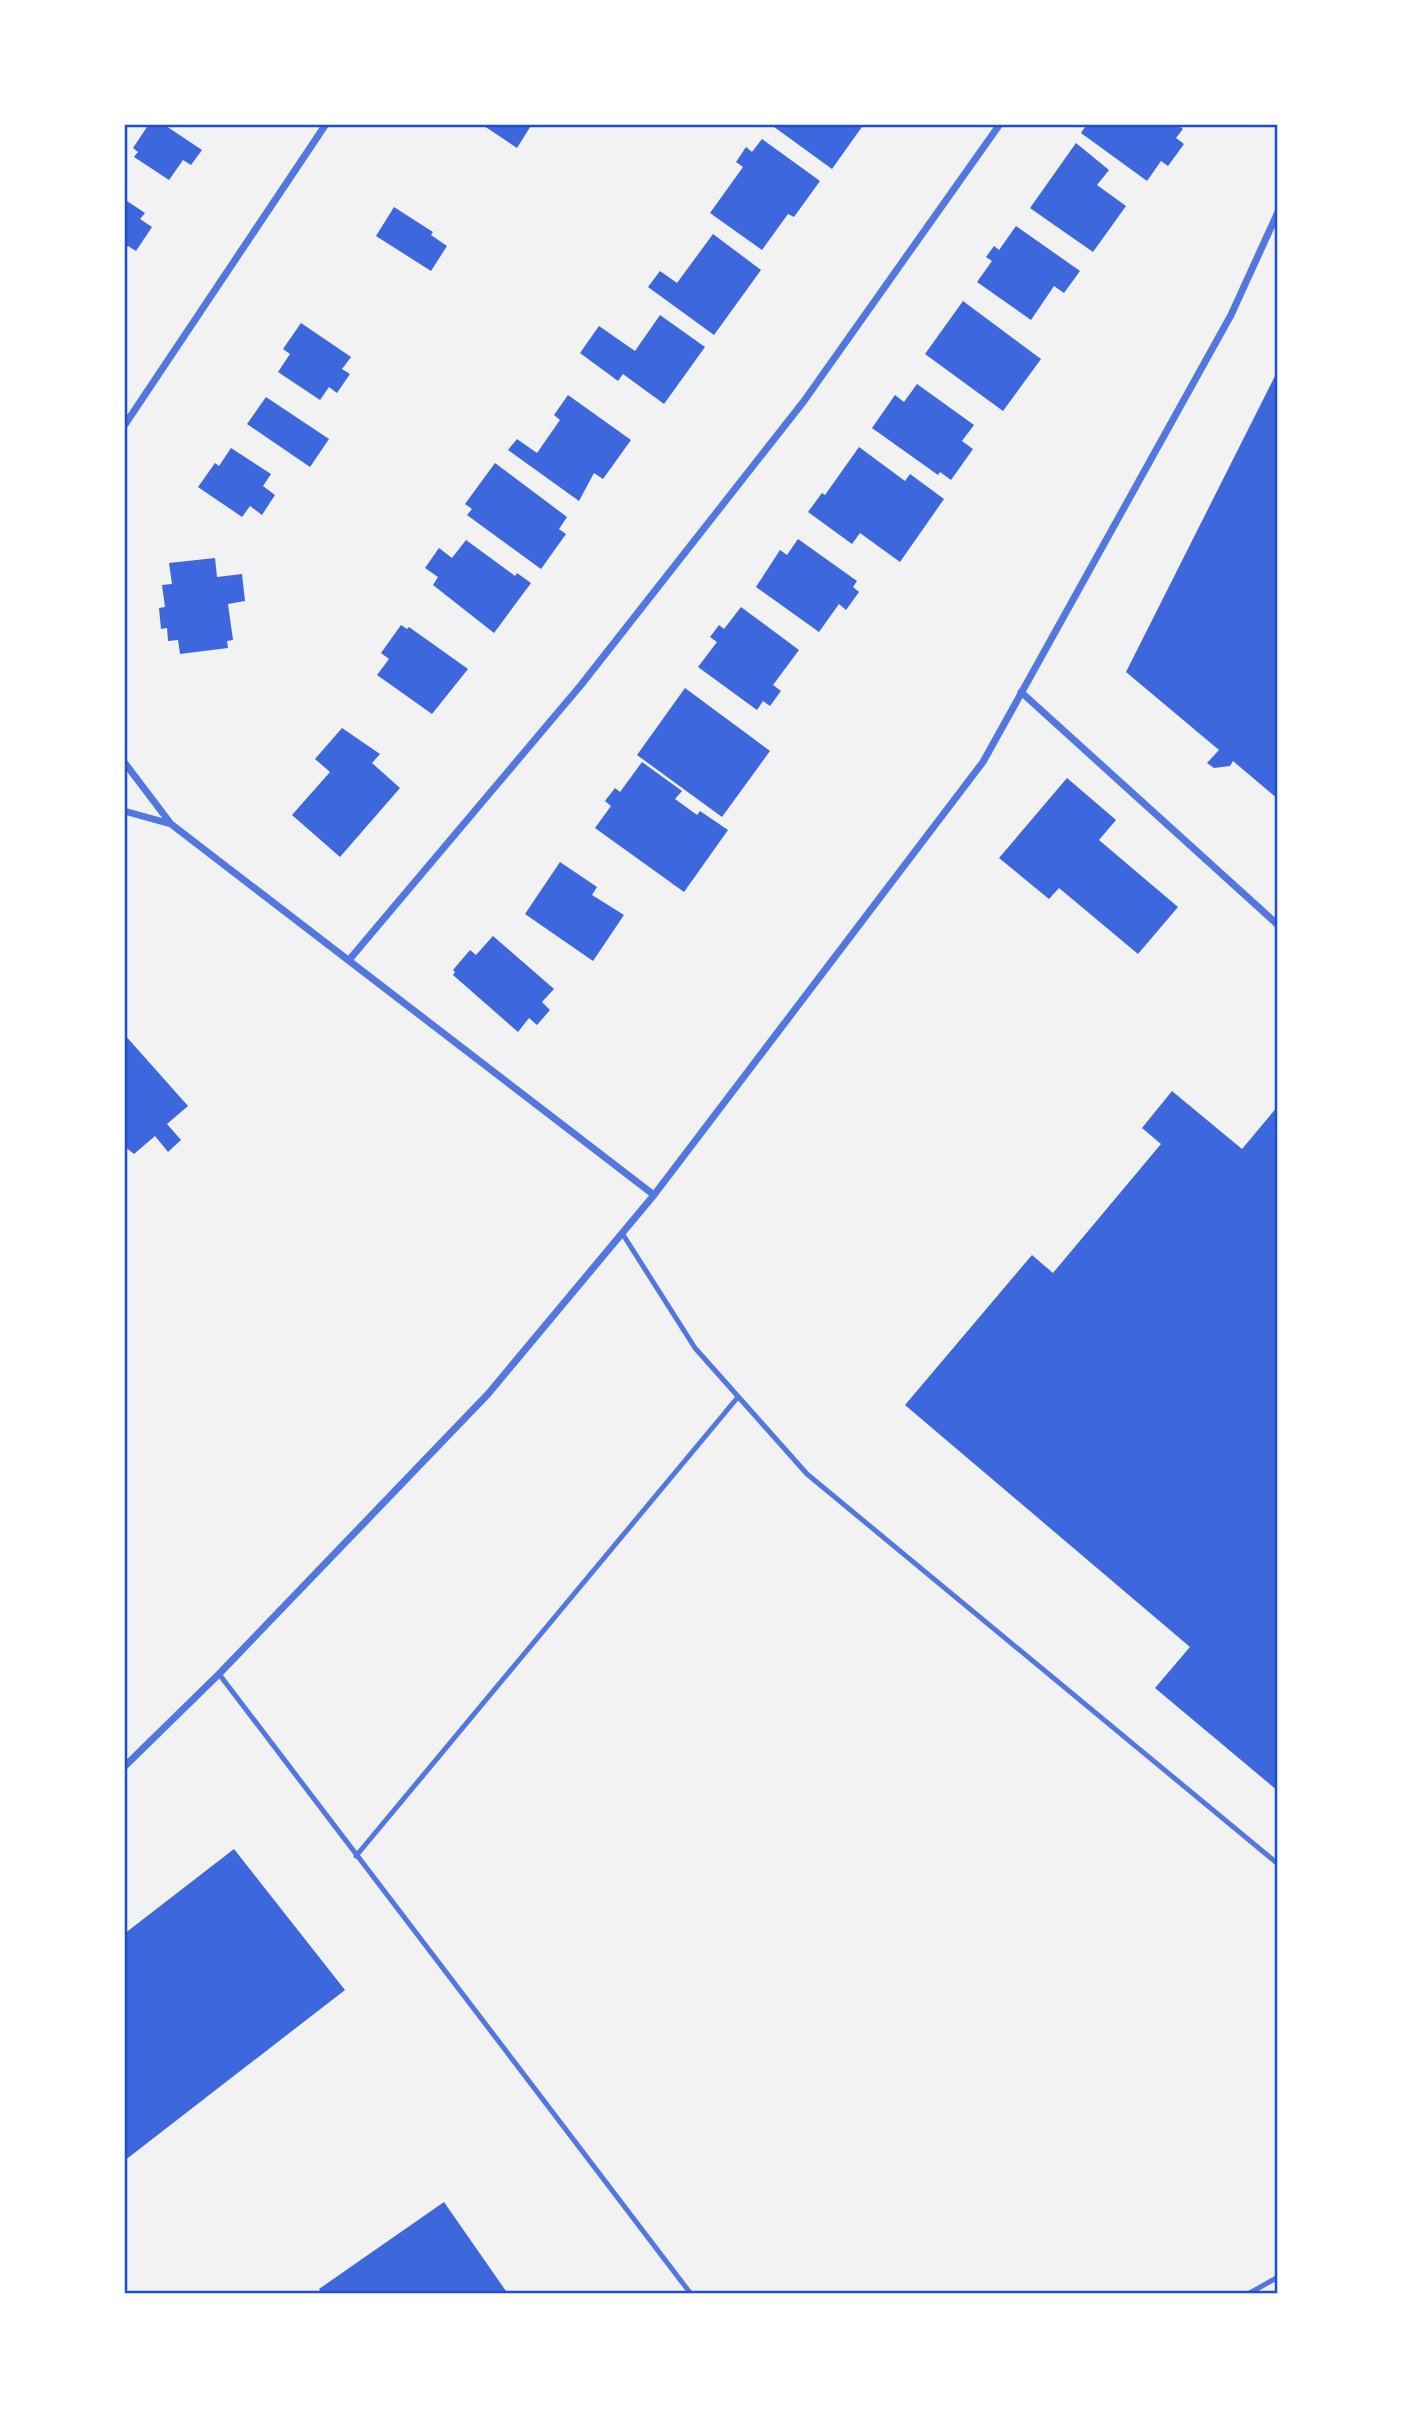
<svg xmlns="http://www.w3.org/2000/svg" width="1402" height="2418" font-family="Helvetica,sans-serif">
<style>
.building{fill:#3d67dc}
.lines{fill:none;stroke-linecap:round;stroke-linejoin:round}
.service{stroke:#5277de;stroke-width:5}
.minor{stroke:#5277de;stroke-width:7}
.neatline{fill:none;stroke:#1d4ed8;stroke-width:2.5}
</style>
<rect width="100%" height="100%" fill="#f2f2f2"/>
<!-- building -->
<path class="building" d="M 149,124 L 163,124 L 202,150 L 191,165 L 183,160 L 169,180 L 134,157 L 138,152 L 133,148 Z
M 481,124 L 532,124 L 517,148 Z
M 770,124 L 864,124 L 832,169 Z
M 1087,124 L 1176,124 L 1183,129 L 1176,138 L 1184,144 L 1168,166 L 1161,161 L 1147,181 L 1081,133 Z
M 762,139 L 820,181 L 794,217 L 788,214 L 762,250 L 710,213 L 743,167 L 736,162 L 746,147 L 752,152 Z
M 1076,143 L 1109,170 L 1097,185 L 1126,206 L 1093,252 L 1030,208 Z
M 124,199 L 145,213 L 140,219 L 152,227 L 136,251 L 128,246 L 124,251 Z
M 394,207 L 433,232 L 431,235 L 447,246 L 431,271 L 376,236 Z
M 1016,226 L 1080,271 L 1064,293 L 1054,286 L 1031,320 L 977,282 L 992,261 L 986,257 L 994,246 L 999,250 Z
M 713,234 L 761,270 L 714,335 L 648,287 L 660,271 L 677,283 Z
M 963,301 L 1041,359 L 1003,411 L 925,354 Z
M 660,315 L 705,347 L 664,404 L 623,374 L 618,381 L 580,353 L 599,326 L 635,351 Z
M 301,323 L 351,357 L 342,369 L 350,374 L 337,393 L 329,387 L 320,400 L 278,372 L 290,354 L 283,349 Z
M 1278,370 L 1278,799 L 1233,761 L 1230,766 L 1214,768 L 1207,763 L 1219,750 L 1126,672 Z
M 917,384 L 974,425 L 962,441 L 973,449 L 951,480 L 940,472 L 938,475 L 872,428 L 895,395 L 904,402 Z
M 568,395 L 631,440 L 603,479 L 594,473 L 579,501 L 508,450 L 517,439 L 537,453 L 560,420 L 554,415 Z
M 266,397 L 329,439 L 310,467 L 247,424 Z
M 859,447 L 905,481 L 910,474 L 944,499 L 900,562 L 860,533 L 852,544 L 808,512 L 822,493 L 825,495 Z
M 231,448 L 271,474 L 263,486 L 275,495 L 262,515 L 250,506 L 242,517 L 198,487 L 215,463 L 219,466 Z
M 495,463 L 567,517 L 559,529 L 566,534 L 541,569 L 467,515 L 472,509 L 465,504 Z
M 798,539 L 857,581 L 853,587 L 859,592 L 846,610 L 839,604 L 819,632 L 756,587 L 780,550 L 787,555 Z
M 466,540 L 515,576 L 517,573 L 531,583 L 494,633 L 433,585 L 438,577 L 425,568 L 439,548 L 452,558 Z
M 215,558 L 217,577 L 242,574 L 245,601 L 228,604 L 233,640 L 227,641 L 228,648 L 180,654 L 178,640 L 168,641 L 167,628 L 161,629 L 159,608 L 165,607 L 162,585 L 172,584 L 169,563 Z
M 741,607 L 799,650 L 773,685 L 781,691 L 770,706 L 763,701 L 757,710 L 698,667 L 717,642 L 710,637 L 719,625 L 724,629 Z
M 401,625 L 407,629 L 409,627 L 468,669 L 432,714 L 377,675 L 389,659 L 381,653 Z
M 685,688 L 770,751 L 722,817 L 637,755 Z
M 342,728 L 380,754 L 372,763 L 400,788 L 340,857 L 292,815 L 330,772 L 315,759 Z
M 642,762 L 682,791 L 675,799 L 697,815 L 700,811 L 728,830 L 684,892 L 595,828 L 611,806 L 605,801 L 615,788 L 620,792 Z
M 1067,778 L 1116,820 L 1099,840 L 1178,907 L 1138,954 L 1059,888 L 1049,899 L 999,858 Z
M 560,862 L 597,887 L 592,895 L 624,915 L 593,961 L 525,914 Z
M 493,936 L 554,989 L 542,1002 L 550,1010 L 537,1025 L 529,1018 L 518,1032 L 453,975 L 455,972 L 453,970 L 470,950 L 476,955 Z
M 124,1034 L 188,1106 L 167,1124 L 181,1140 L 168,1152 L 155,1136 L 134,1154 L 124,1146 Z
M 1172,1091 L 1242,1149 L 1278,1106 L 1278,1791 L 1155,1688 L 1190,1647 L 905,1405 L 1032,1255 L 1053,1273 L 1161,1144 L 1142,1128 Z
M 234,1849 L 345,1990 L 124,2161 L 124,1934 Z
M 444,2202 L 508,2294 L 322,2294 L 319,2289 Z"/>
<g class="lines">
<!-- service -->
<path class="service" d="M 622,1233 L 695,1348 L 807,1474 L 1278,1864
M 219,1674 L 691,2294
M 356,1856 L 738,1397
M 1248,2294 L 1278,2277"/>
<!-- minor -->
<path class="minor" d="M 124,426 L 326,124
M 1021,692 L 1278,925
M 124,762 L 171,824 L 654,1195
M 124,811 L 171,824
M 349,960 L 581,685 L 804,401 L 1000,124
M 124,1767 L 219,1674 L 488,1394 L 654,1195 L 983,762 L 1231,315 L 1278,212"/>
</g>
<!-- border -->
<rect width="1402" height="2418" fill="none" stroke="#ffffff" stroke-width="252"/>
<rect x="126" y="126" width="1150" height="2166" class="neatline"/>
</svg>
